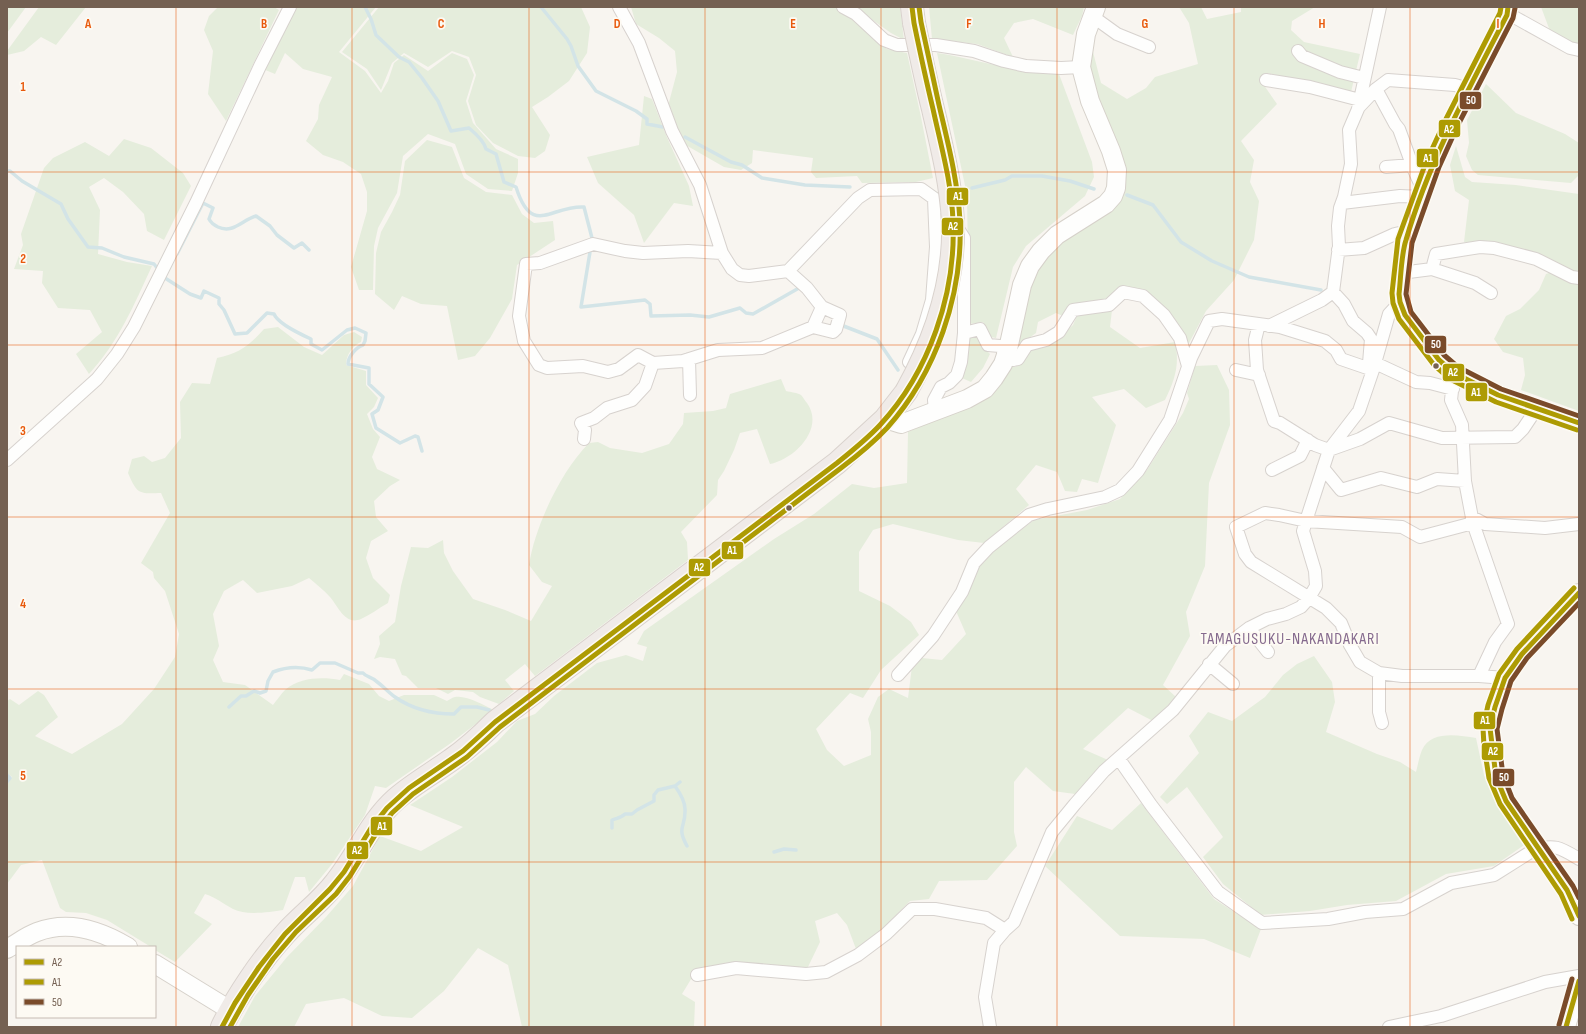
<svg xmlns="http://www.w3.org/2000/svg" width="1586" height="1034" font-family="'Sofia Sans Condensed',sans-serif">
<style>
.green{fill:#e5eddc}
.lines{fill:none;stroke-linecap:round;stroke-linejoin:round}
.stream{stroke:#d3e4e7;stroke-width:3.5}
.street-casing{stroke:#d7d2ce;stroke-width:14}
.secondary-casing{stroke:#d6d1ca;stroke-width:20}
.highway-casing{stroke:#d9d2cd;stroke-width:24}
.street{stroke:#fefefd;stroke-width:12}
.secondary{stroke:#fefefd;stroke-width:18}
.highway{stroke:#f0ebe8;stroke-width:22}
.highway-bridge-casing{stroke:#d9d2cd;stroke-width:24;stroke-linecap:butt}
.highway-bridge{stroke:#f0ebe8;stroke-width:22}
.bus-1-casing{stroke:#fdfaf3;stroke-width:8}
.bus-2-casing{stroke:#fdfaf3;stroke-width:8}
.bus-3-casing{stroke:#fdfaf3;stroke-width:8}
.bus-1{stroke:#ad9b03;stroke-width:5}
.bus-2{stroke:#ad9b03;stroke-width:5}
.bus-3{stroke:#7a4b2a;stroke-width:5}
.grid{fill:none;stroke:#e8590c;stroke-width:1;stroke-opacity:0.55}
.bus-dot{fill:#746052;stroke:#fdfaf3;stroke-width:1.5}
.labels{text-anchor:middle;stroke-width:3.5;stroke-linejoin:round;paint-order:stroke}
.quarter-label{font-size:16px;letter-spacing:1px;fill:#856a8e;stroke:#fdfaf3}
.grid-label{font-size:13px;text-anchor:middle;font-weight:bold;fill:#e8590c;stroke:#fdfaf3;stroke-width:3.5;stroke-linejoin:round;paint-order:stroke}
.line-badge{stroke:#fdfaf3;stroke-width:1.5}
.badge-label{font-size:11px;text-anchor:middle;font-weight:bold;fill:#fff}
</style>
<rect width="100%" height="100%" fill="#f8f5f0"/>
<!-- green -->
<path class="green" d="M 7,7 L 26,7 L 7,33 Z
M 39,7 L 86,7 L 56,45 L 41,37 L 24,51 L 7,55 L 7,51 Z
M 218,7 L 274,7 L 279,10 L 226,121 L 208,94 L 213,51 L 204,30 L 209,16 Z
M 296,7 L 376,7 L 339,52 L 365,71 L 381,93 L 388,81 L 394,63 L 404,55 L 428,71 L 452,53 L 467,59 L 474,75 L 466,101 L 473,123 L 496,149 L 518,159 L 518,173 L 512,191 L 488,189 L 466,174 L 455,144 L 428,134 L 403,156 L 397,193 L 378,228 L 374,246 L 373,290 L 359,290 L 351,267 L 367,211 L 367,192 L 361,174 L 343,162 L 323,155 L 306,141 L 318,119 L 319,105 L 332,77 L 303,69 L 285,53 L 275,74 L 263,69 Z
M 379,7 L 581,7 L 590,27 L 587,53 L 569,81 L 548,97 L 532,107 L 550,135 L 545,151 L 535,158 L 518,156 L 493,143 L 476,125 L 468,101 L 476,75 L 469,57 L 452,51 L 428,67 L 404,53 L 392,63 L 381,90 L 367,69 L 342,52 Z
M 631,7 L 835,7 L 854,17 L 872,37 L 887,49 L 907,53 L 921,117 L 933,178 L 916,182 L 862,183 L 857,176 L 816,178 L 811,172 L 813,158 L 753,150 L 752,163 L 741,170 L 724,167 L 684,144 L 668,106 L 677,72 L 675,51 L 659,38 L 636,24 Z
M 854,7 L 900,7 L 904,40 L 891,33 Z
M 929,7 L 1084,7 L 1082,16 L 1073,35 L 1033,19 L 1014,23 L 1004,38 L 1013,57 L 977,44 L 932,39 Z
M 1179,7 L 1201,7 L 1207,19 L 1241,12 L 1241,7 L 1315,7 L 1292,21 L 1291,30 L 1304,42 L 1360,54 L 1351,92 L 1268,73 L 1261,81 L 1277,104 L 1241,141 L 1254,160 L 1250,182 L 1259,201 L 1254,240 L 1234,280 L 1206,311 L 1188,345 L 1168,312 L 1144,290 L 1120,287 L 1105,299 L 1070,304 L 1063,316 L 1056,313 L 1038,322 L 1036,333 L 1025,341 L 1017,354 L 1022,300 L 1034,275 L 1045,259 L 1065,239 L 1097,221 L 1118,202 L 1126,175 L 1097,104 L 1088,69 L 1092,48 L 1101,83 L 1127,99 L 1146,88 L 1155,77 L 1198,64 L 1189,23 Z
M 1541,7 L 1579,7 L 1579,46 L 1550,31 Z
M 937,53 C 959,56 979,62 1001,66 C 1020,71 1039,72 1059,74 L 1092,162 L 1094,177 L 1085,196 L 1026,246 L 1013,267 L 996,338 L 991,337 L 983,322 L 969,324 L 967,195 Z
M 1486,84 L 1516,113 L 1565,134 L 1579,143 L 1579,175 L 1571,183 L 1478,175 L 1472,170 L 1466,156 L 1469,143 L 1467,120 Z
M 644,96 L 652,99 L 666,135 L 689,186 L 693,206 L 674,203 L 644,243 L 634,215 L 598,183 L 587,157 L 639,145 Z
M 124,139 L 151,148 L 183,173 L 191,186 L 164,240 L 147,231 L 144,214 L 123,192 L 104,178 L 89,187 L 100,210 L 98,254 L 127,262 L 152,266 C 134,305 118,343 89,374 L 76,354 L 102,332 L 90,310 L 58,308 L 42,283 L 43,271 L 14,269 L 23,245 L 21,234 L 44,168 L 53,158 L 85,142 L 109,156 Z
M 427,140 L 452,147 L 464,178 L 486,192 L 512,195 L 522,214 L 534,223 L 553,221 L 555,240 L 517,265 L 512,299 L 490,338 L 475,356 L 458,360 L 447,306 L 421,304 L 402,296 L 394,310 L 375,294 L 376,253 L 381,232 L 392,212 L 400,195 L 405,161 Z
M 1456,146 L 1465,177 L 1472,182 L 1516,185 L 1579,194 L 1579,272 L 1573,272 L 1490,242 L 1464,242 L 1469,200 L 1455,191 L 1450,165 Z
M 1552,272 L 1579,283 L 1579,411 L 1521,390 L 1525,375 L 1523,358 L 1503,352 L 1494,339 L 1506,316 L 1520,309 L 1539,290 L 1546,274 Z
M 1112,310 L 1110,327 L 1140,348 L 1175,342 C 1180,364 1175,380 1165,400 L 1146,408 L 1124,389 L 1092,397 L 1116,425 L 1098,483 L 1082,479 L 1077,492 L 1065,491 L 1057,472 L 1036,465 L 1016,489 L 1029,505 L 984,543 L 958,540 L 893,524 L 873,530 L 859,552 L 859,591 L 890,606 L 911,622 L 919,635 L 881,670 L 863,698 L 850,693 L 816,729 L 827,750 L 844,766 L 871,755 L 871,732 L 868,719 L 878,697 L 889,689 L 908,698 L 912,666 L 922,658 L 942,660 L 966,634 L 956,611 L 979,566 L 996,549 L 1034,520 L 1087,510 L 1120,499 L 1147,470 L 1183,413 L 1189,399 L 1187,393 L 1195,366 L 1217,365 L 1229,390 L 1230,425 L 1209,483 L 1205,566 L 1186,612 L 1190,636 L 1163,685 L 1176,697 L 1153,721 L 1128,708 L 1083,749 L 1108,760 L 1075,794 L 1053,791 L 1026,767 L 1014,782 L 1014,832 L 1017,846 L 987,880 L 939,881 L 929,899 L 910,901 L 880,931 L 856,949 L 847,925 L 837,913 L 815,921 L 820,942 L 807,969 L 696,971 L 682,994 L 695,1002 L 694,1027 L 522,1027 L 508,965 L 478,948 L 444,991 L 412,1018 L 382,1016 L 344,998 L 306,1004 L 294,1027 L 238,1027 L 255,996 L 287,957 L 326,917 L 353,886 L 380,836 L 421,851 L 463,827 L 410,805 L 452,777 L 497,742 L 517,721 L 535,714 L 554,696 L 597,663 L 626,655 L 643,661 L 647,647 L 637,644 L 644,631 L 774,539 L 814,514 L 852,484 L 874,488 L 907,483 L 908,432 L 975,403 L 1007,363 L 1016,367 L 1030,351 L 1037,346 L 1056,340 L 1073,325 L 1077,316 Z
M 278,327 L 304,347 L 322,355 L 344,335 L 354,332 L 362,337 L 361,342 C 353,345 346,355 346,365 L 366,371 L 366,385 L 378,398 L 374,407 L 367,414 L 373,429 L 380,437 L 372,457 L 377,469 L 400,480 L 390,486 L 374,501 L 376,517 L 388,531 L 371,541 L 366,558 L 373,578 L 390,595 L 388,603 C 379,608 370,615 361,619 C 345,626 338,606 330,597 C 324,590 316,584 309,578 L 292,586 L 257,593 L 243,580 L 224,591 L 213,614 L 219,646 L 213,660 L 223,682 L 245,685 L 273,705 C 277,700 281,694 285,690 C 301,677 322,677 340,680 L 344,674 L 369,684 L 379,696 L 389,701 L 404,695 L 434,695 L 447,701 C 449,700 453,697 455,697 C 467,695 483,705 494,710 L 451,743 L 386,788 L 375,786 L 365,815 L 332,864 L 309,892 L 305,877 L 295,877 L 283,910 C 269,912 246,916 233,909 C 222,903 217,898 205,894 L 194,913 L 212,924 L 175,962 L 155,950 L 155,947 L 151,947 L 107,920 L 86,913 L 66,912 L 60,908 L 42,860 L 21,865 L 7,884 L 7,785 L 12,777 L 7,773 L 7,701 L 10,699 L 19,705 L 38,691 L 44,695 L 58,717 L 35,736 L 72,754 L 122,724 L 154,689 L 175,657 L 179,634 L 165,591 L 154,578 L 153,572 L 141,563 L 170,513 L 161,493 C 139,494 137,494 128,473 L 132,459 L 144,456 L 152,462 L 165,458 L 181,438 L 180,402 L 192,383 L 210,384 L 217,358 C 239,354 250,345 264,329 Z
M 977,334 L 985,349 L 990,354 L 983,368 L 971,382 L 962,378 L 967,337 Z
M 781,379 L 786,391 C 791,392 798,393 801,395 C 803,397 805,401 807,403 C 825,428 795,459 770,464 L 757,429 L 740,433 L 734,450 L 724,471 L 718,480 L 717,495 L 681,532 L 687,542 L 688,560 L 535,676 L 525,664 L 505,680 L 514,691 L 499,704 L 480,697 L 473,692 L 455,690 L 448,694 L 436,688 L 418,688 L 406,676 L 402,675 L 395,659 L 380,657 L 374,659 L 380,644 L 379,636 L 395,622 L 401,586 L 411,547 L 428,548 L 443,540 L 444,553 L 453,571 L 473,599 L 505,610 L 531,621 L 552,586 L 542,582 L 529,565 C 535,526 561,471 589,443 L 598,442 L 610,448 L 642,453 L 669,444 L 683,424 L 684,413 L 713,411 L 726,408 L 730,394 Z
M 1314,656 L 1332,682 L 1335,702 L 1326,732 L 1377,754 L 1400,762 L 1416,772 C 1418,765 1419,757 1422,750 C 1431,730 1458,735 1476,738 L 1484,775 L 1502,810 L 1527,843 L 1494,866 L 1446,874 L 1396,901 L 1347,905 L 1310,911 L 1261,915 L 1223,884 L 1203,857 L 1223,837 L 1187,787 L 1167,804 L 1160,797 L 1199,753 L 1189,736 L 1208,712 L 1232,721 L 1265,697 L 1283,675 L 1297,664 Z
M 1141,803 L 1214,899 L 1261,929 L 1250,958 L 1204,939 L 1120,936 L 1045,866 L 1077,816 L 1112,830 Z"/>
<g class="lines">
<!-- stream -->
<path class="stream" d="M 365,7 L 371,19 L 376,35 L 399,57 L 409,62 L 422,78 L 438,101 L 451,131 L 469,128 C 475,133 484,141 486,149 L 496,154 L 504,182 L 516,187 C 532,238 551,205 584,207 L 593,242
M 541,7 L 567,39 L 571,46 L 578,66 L 596,91 L 636,111 L 647,119 L 647,124 L 663,127
M 685,137 L 731,162 L 742,165 L 762,178 L 805,185 L 850,187
M 7,171 L 10,171 L 22,181 L 61,204 L 68,219 L 88,247 L 102,248 L 124,257 L 154,264 L 165,278 L 190,294 L 201,298 L 204,291 L 219,298 L 219,304 L 224,310 L 235,334 L 247,333 L 267,313 L 274,314 C 278,324 300,334 311,339 L 311,344 L 322,350 L 347,330 L 355,328 L 366,333 L 365,341 L 363,345 C 356,347 348,357 348,364 L 369,368 L 369,384 L 383,397 L 378,410 L 372,414 L 376,428 L 400,443 L 415,436 L 418,437 L 422,451
M 972,188 L 1005,180 L 1012,176 L 1042,176 L 1070,181 L 1094,189
M 1127,195 L 1153,205 L 1181,242 L 1212,261 L 1249,277 L 1321,290
M 589,248 L 590,252 L 581,307 L 645,300 L 650,304 L 651,316 L 690,315 L 709,317 L 740,308 L 746,313 L 753,314 L 799,288
M 177,254 L 203,203 L 213,208 L 209,219 C 211,223 214,225 218,227 C 233,234 242,220 256,216 L 270,226 L 277,235 L 294,248 L 302,243 L 309,250
M 841,325 L 877,339 L 898,370
M 229,707 L 241,696 L 246,696 L 254,691 L 260,693 L 266,691 L 268,681 L 273,672 C 286,667 299,666 312,670 L 320,663 L 335,663 L 358,673 L 363,673 C 366,677 372,677 376,681 C 383,686 388,692 395,697 C 412,709 434,714 454,714 L 461,707 L 477,707 L 489,710
M 7,775 L 10,778 L 7,782
M 680,782 L 675,786 C 680,793 685,801 685,809 C 686,828 676,826 687,846
M 612,828 L 612,820 C 617,818 621,818 625,814 L 632,814 L 637,810 L 654,801 L 654,795 L 658,790 L 675,786
M 774,852 L 784,849 L 796,850"/>
<defs>
<path id="street" d="M 619,7 L 639,43 L 672,131 L 700,185 L 722,253 L 732,269 L 740,275 L 749,276 L 788,271 L 858,198 L 870,190 L 921,189 L 942,204 L 964,238 L 964,333 L 961,362 L 957,375 L 949,383 L 941,387 L 934,400 L 935,411
M 843,7 L 856,14 L 884,40 L 897,45 L 936,45 L 974,51 L 1004,61 L 1026,66 L 1061,68 L 1081,67
M 1507,15 L 1516,18 L 1570,48 L 1579,50
M 1092,16 L 1117,34 L 1149,47
M 1298,51 L 1302,56 L 1340,72 L 1364,78
M 1266,80 L 1310,87 L 1360,100
M 1376,89 L 1395,124 L 1399,129 L 1414,170 L 1423,190
M 1358,108 L 1376,89 L 1388,80 L 1455,85 L 1469,89
M 1386,167 L 1412,165
M 1342,203 L 1400,196 L 1421,197
M 1338,250 L 1364,248 L 1395,234 L 1408,231
M 722,253 L 688,251 L 643,253 L 625,251 L 593,244 L 540,263 L 526,264 L 519,316 L 524,341 L 539,365 L 547,368 L 583,366 L 608,372 L 619,369 L 638,355 L 653,363 L 683,361 L 718,350 L 762,348 L 813,327 L 833,332 L 836,329 L 840,315 L 822,307
M 1432,269 L 1475,283 L 1491,293
M 788,271 L 807,288 L 822,307 L 813,327
M 1401,273 L 1432,269 L 1436,254 L 1480,247 L 1494,248 L 1536,259 L 1572,277 L 1579,278
M 1333,292 L 1344,304 L 1353,321 L 1367,333 L 1371,339 L 1369,363
M 1259,324 L 1255,340 L 1257,370 L 1274,421 L 1280,423 L 1315,445 L 1329,450 L 1360,439 L 1389,423 L 1442,438 L 1515,437 L 1523,429 L 1537,408
M 1269,326 L 1322,300 L 1333,292 L 1339,246 L 1338,226 L 1340,208 L 1344,197 L 1351,164 L 1349,130 L 1358,109 L 1380,7
M 964,333 L 980,329 L 988,345 L 1000,346 L 1006,355 L 1013,360 L 1018,359 L 1027,345 L 1046,340 L 1059,332 L 1073,310 L 1109,305 L 1123,292 L 1143,296 L 1164,315 L 1180,338 L 1188,366
M 689,359 L 690,395
M 909,362 L 922,334 L 932,300 L 936,247 L 934,199
M 1375,363 L 1416,382 L 1430,383 L 1453,389
M 1236,370 L 1259,375
M 1454,373 L 1451,400 L 1462,425 L 1465,481 L 1473,523 L 1508,624 L 1495,642 L 1479,676 L 1505,678
M 584,439 L 585,430 L 581,423 L 594,418 L 607,408 L 632,400 L 645,386 L 653,363
M 7,460 L 97,379 L 117,354 L 134,327 L 196,203 L 260,66 L 290,7
M 1323,468 L 1341,490 L 1381,478 L 1417,487 L 1437,479 L 1465,481
M 1272,470 L 1300,456 L 1308,440
M 1472,517 L 1485,524 L 1545,528 L 1579,524
M 1473,523 L 1420,537 L 1402,527 L 1306,521 L 1279,515 L 1265,513 L 1236,527 L 1245,554 L 1251,562 L 1326,608 L 1341,623 L 1350,645 L 1360,662 L 1379,673 L 1402,676 L 1479,676
M 1249,628 L 1268,652
M 1209,664 L 1233,684
M 1379,673 L 1379,712 L 1382,723
M 898,675 L 933,636 L 962,592 L 974,563 L 989,547 L 1029,515 L 1048,509 L 1105,497 L 1120,490 L 1138,471 L 1170,420 L 1191,358 L 1209,321 L 1222,319 L 1280,327 L 1325,341 L 1336,350 L 1341,359 L 1373,370
M 1119,759 L 1151,805 L 1218,892 L 1262,923 L 1328,919 L 1365,912 L 1403,909 L 1451,883 L 1494,875 L 1532,851 C 1554,843 1561,848 1579,859
M 697,975 L 736,968 L 806,974 L 826,972 L 858,955 L 886,934 L 912,909 L 935,909 L 986,918 L 1005,930
M 990,1027 L 985,997 L 994,943 L 1005,930 L 1014,922 L 1052,832 L 1075,804 L 1104,771 L 1173,710 L 1225,646 L 1249,628 L 1267,619 L 1286,614 L 1301,607 L 1309,598 L 1316,586 L 1315,571 L 1303,531 L 1306,521 L 1329,450 L 1359,411 L 1373,370 L 1389,314 L 1400,302
M 1389,1027 L 1441,1016 L 1545,982 L 1579,976"/>
<path id="secondary" d="M 1508,7 L 1507,15 L 1452,122 L 1433,164 L 1405,241 L 1399,294 L 1400,302 L 1405,315 L 1439,360 L 1454,373 L 1498,395 L 1579,423
M 885,419 L 901,424 L 967,399 L 985,389 L 994,378 L 1003,364 L 1008,349 L 1022,285 L 1030,266 L 1041,251 L 1057,235 L 1106,204 L 1113,196 L 1116,188 L 1117,170 L 1111,151 L 1090,101 L 1081,67 L 1086,34 L 1096,7
M 1579,593 L 1522,654 L 1505,678 L 1495,707 L 1490,728 L 1491,745 L 1496,777 L 1506,801 L 1567,890 L 1574,903 L 1579,916
M 7,949 C 16,944 26,936 37,932 C 68,920 100,930 128,947
M 155,964 L 230,1010
M 1566,1027 L 1579,981"/>
<path id="highway" d="M 912,7 L 914,23
M 222,1027 C 236,997 262,959 285,934 C 301,916 321,902 336,882 C 358,855 370,822 396,799 C 413,784 433,773 451,760 C 467,749 481,736 495,722 L 837,463 L 885,419 L 906,392"/>
</defs>
<!-- street casing -->
<use href="#street" class="street-casing"/>
<!-- secondary casing -->
<use href="#secondary" class="secondary-casing"/>
<!-- highway casing -->
<use href="#highway" class="highway-casing"/>
<!-- street -->
<use href="#street" class="street"/>
<!-- secondary -->
<use href="#secondary" class="secondary"/>
<!-- highway -->
<use href="#highway" class="highway"/>
<defs>
<path id="highway-bridge" d="M 906,392 C 935,340 955,283 953,222 C 951,184 942,147 933,109 C 926,81 920,52 914,23"/>
</defs>
<!-- highway-bridge casing -->
<use href="#highway-bridge" class="highway-bridge-casing"/>
<!-- highway-bridge -->
<use href="#highway-bridge" class="highway-bridge"/>
<defs>
<path id="bus-1" d="M 1508,7 L 1507,15 C 1469,88 1429,161 1406,240 C 1401,255 1401,277 1399,294 L 1400,302 L 1405,315 L 1439,360 L 1454,373 L 1498,395 L 1579,423
M 1579,593 L 1522,654 L 1505,678 L 1495,707 L 1490,728 L 1496,777 L 1506,801 L 1567,890 L 1579,916
M 222,1027 L 235,1003 L 259,967 L 285,934 L 330,889 L 344,872 L 371,828 L 387,808 L 409,788 L 463,751 L 495,722 L 837,463 C 852,451 867,439 880,425 C 929,372 956,294 953,222 C 952,184 941,146 933,109 C 926,80 920,52 914,23 L 912,7
M 1566,1027 L 1579,981"/>
<path id="bus-2" d="M 1501,7 L 1500,13 L 1446,119 L 1426,162 L 1398,239 L 1392,293 L 1393,303 L 1399,319 L 1434,365 L 1450,379 L 1496,402 L 1577,430
M 1572,919 L 1561,894 L 1500,804 L 1489,778 L 1484,746 L 1483,728 L 1488,705 L 1499,674 L 1517,649 L 1574,588
M 230,1027 L 248,995 L 273,959 L 296,932 L 336,894 L 350,876 L 377,832 L 392,813 L 413,794 L 467,757 L 500,727 L 841,468 C 857,456 873,443 887,428 C 936,373 963,295 960,221 C 958,182 948,143 939,105 C 933,77 927,50 921,22 L 919,7"/>
<path id="bus-3" d="M 1515,8 L 1513,18 L 1458,125 L 1439,167 L 1412,243 L 1406,294 L 1411,312 L 1444,355 L 1458,367 L 1501,389 L 1579,416
M 1579,603 L 1527,658 L 1511,681 L 1502,709 L 1497,729 L 1503,775 L 1512,798 L 1573,886 L 1579,898
M 1559,1025 L 1572,979"/>
</defs>
<!-- bus-1 casing -->
<use href="#bus-1" class="bus-1-casing"/>
<!-- bus-2 casing -->
<use href="#bus-2" class="bus-2-casing"/>
<!-- bus-3 casing -->
<use href="#bus-3" class="bus-3-casing"/>
<!-- bus-1 -->
<use href="#bus-1" class="bus-1"/>
<!-- bus-2 -->
<use href="#bus-2" class="bus-2"/>
<!-- bus-3 -->
<use href="#bus-3" class="bus-3"/>
</g>
<!-- grid -->
<path class="grid" d="M 176,7 L 176,1027M 352,7 L 352,1027M 529,7 L 529,1027M 705,7 L 705,1027M 881,7 L 881,1027M 1057,7 L 1057,1027M 1234,7 L 1234,1027M 1410,7 L 1410,1027M 7,172 L 1579,172M 7,345 L 1579,345M 7,517 L 1579,517M 7,689 L 1579,689M 7,862 L 1579,862"/>
<!-- markers -->
<g class="bus-dot">
<circle cx="1436" cy="366" r="3.5"/>
<circle cx="789" cy="508" r="3.5"/>
</g>
<g class="labels">
<!-- quarter labels -->
<g class="quarter-label">
<text x="1290" y="644">TAMAGUSUKU-NAKANDAKARI</text>
</g>
</g>
<g class="grid-label">
<text x="88" y="28">A</text>
<text x="264" y="28">B</text>
<text x="441" y="28">C</text>
<text x="617" y="28">D</text>
<text x="793" y="28">E</text>
<text x="969" y="28">F</text>
<text x="1145" y="28">G</text>
<text x="1322" y="28">H</text>
<text x="1498" y="28">I</text>
<text x="23" y="91">1</text>
<text x="23" y="263">2</text>
<text x="23" y="435">3</text>
<text x="23" y="608">4</text>
<text x="23" y="780">5</text>
</g>
<g class="line-badge">
<rect x="1459" y="91" width="23" height="19" rx="4" fill="#7a4b2a"/>
<rect x="1438" y="119" width="23" height="19" rx="4" fill="#ad9b03"/>
<rect x="1416" y="148" width="23" height="20" rx="4" fill="#ad9b03"/>
<rect x="946" y="187" width="23" height="19" rx="4" fill="#ad9b03"/>
<rect x="941" y="217" width="23" height="19" rx="4" fill="#ad9b03"/>
<rect x="1424" y="335" width="23" height="19" rx="4" fill="#7a4b2a"/>
<rect x="1442" y="363" width="23" height="19" rx="4" fill="#ad9b03"/>
<rect x="1465" y="382" width="23" height="20" rx="4" fill="#ad9b03"/>
<rect x="721" y="541" width="23" height="19" rx="4" fill="#ad9b03"/>
<rect x="688" y="558" width="23" height="19" rx="4" fill="#ad9b03"/>
<rect x="1473" y="711" width="23" height="19" rx="4" fill="#ad9b03"/>
<rect x="1481" y="742" width="23" height="19" rx="4" fill="#ad9b03"/>
<rect x="1492" y="768" width="23" height="19" rx="4" fill="#7a4b2a"/>
<rect x="370" y="816" width="23" height="20" rx="4" fill="#ad9b03"/>
<rect x="346" y="841" width="23" height="19" rx="4" fill="#ad9b03"/>
</g>
<g class="badge-label">
<text x="1471" y="104">50</text>
<text x="1449" y="133">A2</text>
<text x="1428" y="162">A1</text>
<text x="958" y="200">A1</text>
<text x="953" y="230">A2</text>
<text x="1436" y="348">50</text>
<text x="1453" y="376">A2</text>
<text x="1476" y="396">A1</text>
<text x="732" y="554">A1</text>
<text x="699" y="571">A2</text>
<text x="1485" y="724">A1</text>
<text x="1493" y="755">A2</text>
<text x="1504" y="781">50</text>
<text x="382" y="830">A1</text>
<text x="357" y="854">A2</text>
</g>
<!-- border -->
<rect width="1586" height="1034" fill="none" stroke="#746052" stroke-width="16"/>
<!-- legend -->
<rect x="16" y="946" width="140" height="72" fill="#fdfaf3" stroke="#c6bcb3"/>
<rect x="24" y="959" width="20" height="6" fill="#ad9b03" stroke="#c6bcb3"/>
<text x="52" y="966" font-size="12" fill="#746052">A2</text>
<rect x="24" y="979" width="20" height="6" fill="#ad9b03" stroke="#c6bcb3"/>
<text x="52" y="986" font-size="12" fill="#746052">A1</text>
<rect x="24" y="999" width="20" height="6" fill="#7a4b2a" stroke="#c6bcb3"/>
<text x="52" y="1006" font-size="12" fill="#746052">50</text>
</svg>
